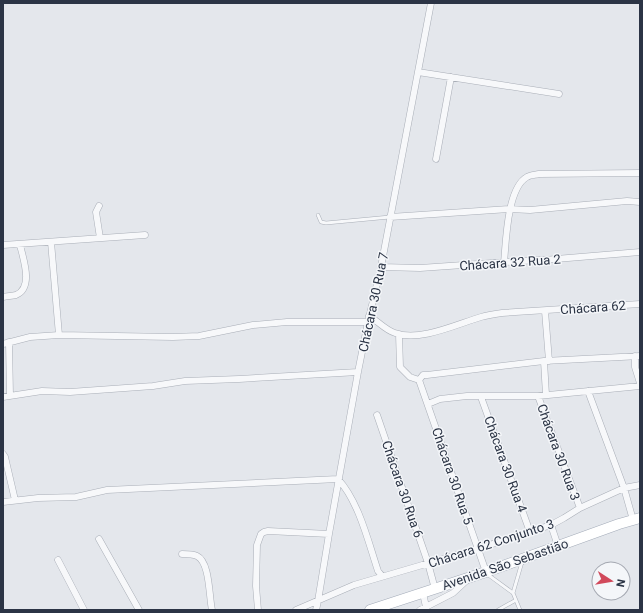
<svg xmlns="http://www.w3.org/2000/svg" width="643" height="613" font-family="Roboto,sans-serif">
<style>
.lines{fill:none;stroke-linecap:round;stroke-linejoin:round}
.lane-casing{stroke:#a9aeb7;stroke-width:4}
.street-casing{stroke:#a9aeb7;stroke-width:7}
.primary-casing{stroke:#a3abb8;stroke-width:11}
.lane{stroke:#f7f8fa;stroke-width:3}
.street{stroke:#f7f8fa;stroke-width:6}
.primary{stroke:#fff;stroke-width:10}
.labels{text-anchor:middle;stroke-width:3;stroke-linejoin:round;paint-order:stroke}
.street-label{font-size:13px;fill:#2b3445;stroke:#f4f6f9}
</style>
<rect width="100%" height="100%" fill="#e4e7ec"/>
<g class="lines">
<defs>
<path id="lane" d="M 318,215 L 321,222 L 326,223 L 390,217
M 487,574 L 513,593
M 498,610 L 516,600
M 520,610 L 513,593 L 522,562"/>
<path id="street" d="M 418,72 L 559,94
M 436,159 L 451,77
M 99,206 L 96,212 L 100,238
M 390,217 L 509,209 L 530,210 L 627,201 L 640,202
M 51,242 L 59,335
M 3,245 L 145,235
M 504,263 C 506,242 507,188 527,177 C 530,175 535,175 539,174 L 640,173
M 381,267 L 420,268 L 537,260 L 544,260 L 640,252
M 3,297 C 7,296 12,296 16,295 C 34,288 23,258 20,245
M 545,311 L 549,361
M 369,316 C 378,321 385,330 395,333 C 420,342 457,324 481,317 C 488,315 495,314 502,313 L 640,304
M 399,334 L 400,367 L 410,377 L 419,380
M 9,342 L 10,396
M 3,344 L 30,337 L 59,335 L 173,337 L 199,336 L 253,325 L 287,322 L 368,322
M 635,356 L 635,367 L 640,383
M 544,361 L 546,395
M 419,380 L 423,375 L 427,375 L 544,361 L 640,356
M 419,380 L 486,572
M 588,391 L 624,488 L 633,520
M 538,396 L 580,508
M 3,397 L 42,391 L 70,392 L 153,386 L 185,381 L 239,379 L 358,372
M 481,397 L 530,532
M 428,404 L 440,399 L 467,396 L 538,396 L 640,386
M 377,415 L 428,563 L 435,589
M 3,454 L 5,457 L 15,500
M 3,502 L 38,498 L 76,497 L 107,490 L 338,479 C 359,502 368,541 378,571 L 382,576
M 551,525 L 558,546
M 99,539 L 139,610
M 182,554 C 186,554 193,554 197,556 C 210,562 209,597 212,610
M 58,560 L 84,610
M 423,593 L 426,607
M 258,610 L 256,586 L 257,545 L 261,534 L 264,532 L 268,531 L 329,534
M 296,610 L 354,585 L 477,549 L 551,525 L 564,518 L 580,508 L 624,488 L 640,485
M 316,610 L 318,601 L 329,534 L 358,372 L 368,322 L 381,267 L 431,3
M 420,610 L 453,593 L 466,581"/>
<path id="primary" d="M 370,610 L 486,572 L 619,524 L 640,518"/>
</defs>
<!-- lane casing -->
<use href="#lane" class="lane-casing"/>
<!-- street casing -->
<use href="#street" class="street-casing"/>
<!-- primary casing -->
<use href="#primary" class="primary-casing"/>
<!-- lane -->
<use href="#lane" class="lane"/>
<!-- street -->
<use href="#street" class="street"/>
<!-- primary -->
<use href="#primary" class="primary"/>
</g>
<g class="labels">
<!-- street labels -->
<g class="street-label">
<text transform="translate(510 262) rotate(-4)" y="5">Chácara 32 Rua 2</text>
<text transform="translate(373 302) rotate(-78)" y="5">Chácara 30 Rua 7</text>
<text transform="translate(593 307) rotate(-4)" y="5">Chácara 62</text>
<text transform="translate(559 452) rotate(70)" y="5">Chácara 30 Rua 3</text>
<text transform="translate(506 464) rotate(70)" y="5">Chácara 30 Rua 4</text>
<text transform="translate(453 476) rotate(71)" y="5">Chácara 30 Rua 5</text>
<text transform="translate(403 489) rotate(71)" y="5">Chácara 30 Rua 6</text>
<text transform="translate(491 543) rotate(-18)" y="5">Chácara 62 Conjunto 3</text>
<text transform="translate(505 564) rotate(-19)" y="5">Avenida São Sebastião</text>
</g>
</g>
<!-- border -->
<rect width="643" height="613" fill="none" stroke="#2b3445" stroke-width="8"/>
<!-- north arrow -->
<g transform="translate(611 581) rotate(102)"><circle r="19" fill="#f4f6f9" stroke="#a4a8b1"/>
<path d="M0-3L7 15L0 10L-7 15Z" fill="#d1495b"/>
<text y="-6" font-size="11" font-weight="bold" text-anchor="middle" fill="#2b3445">N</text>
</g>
</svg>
